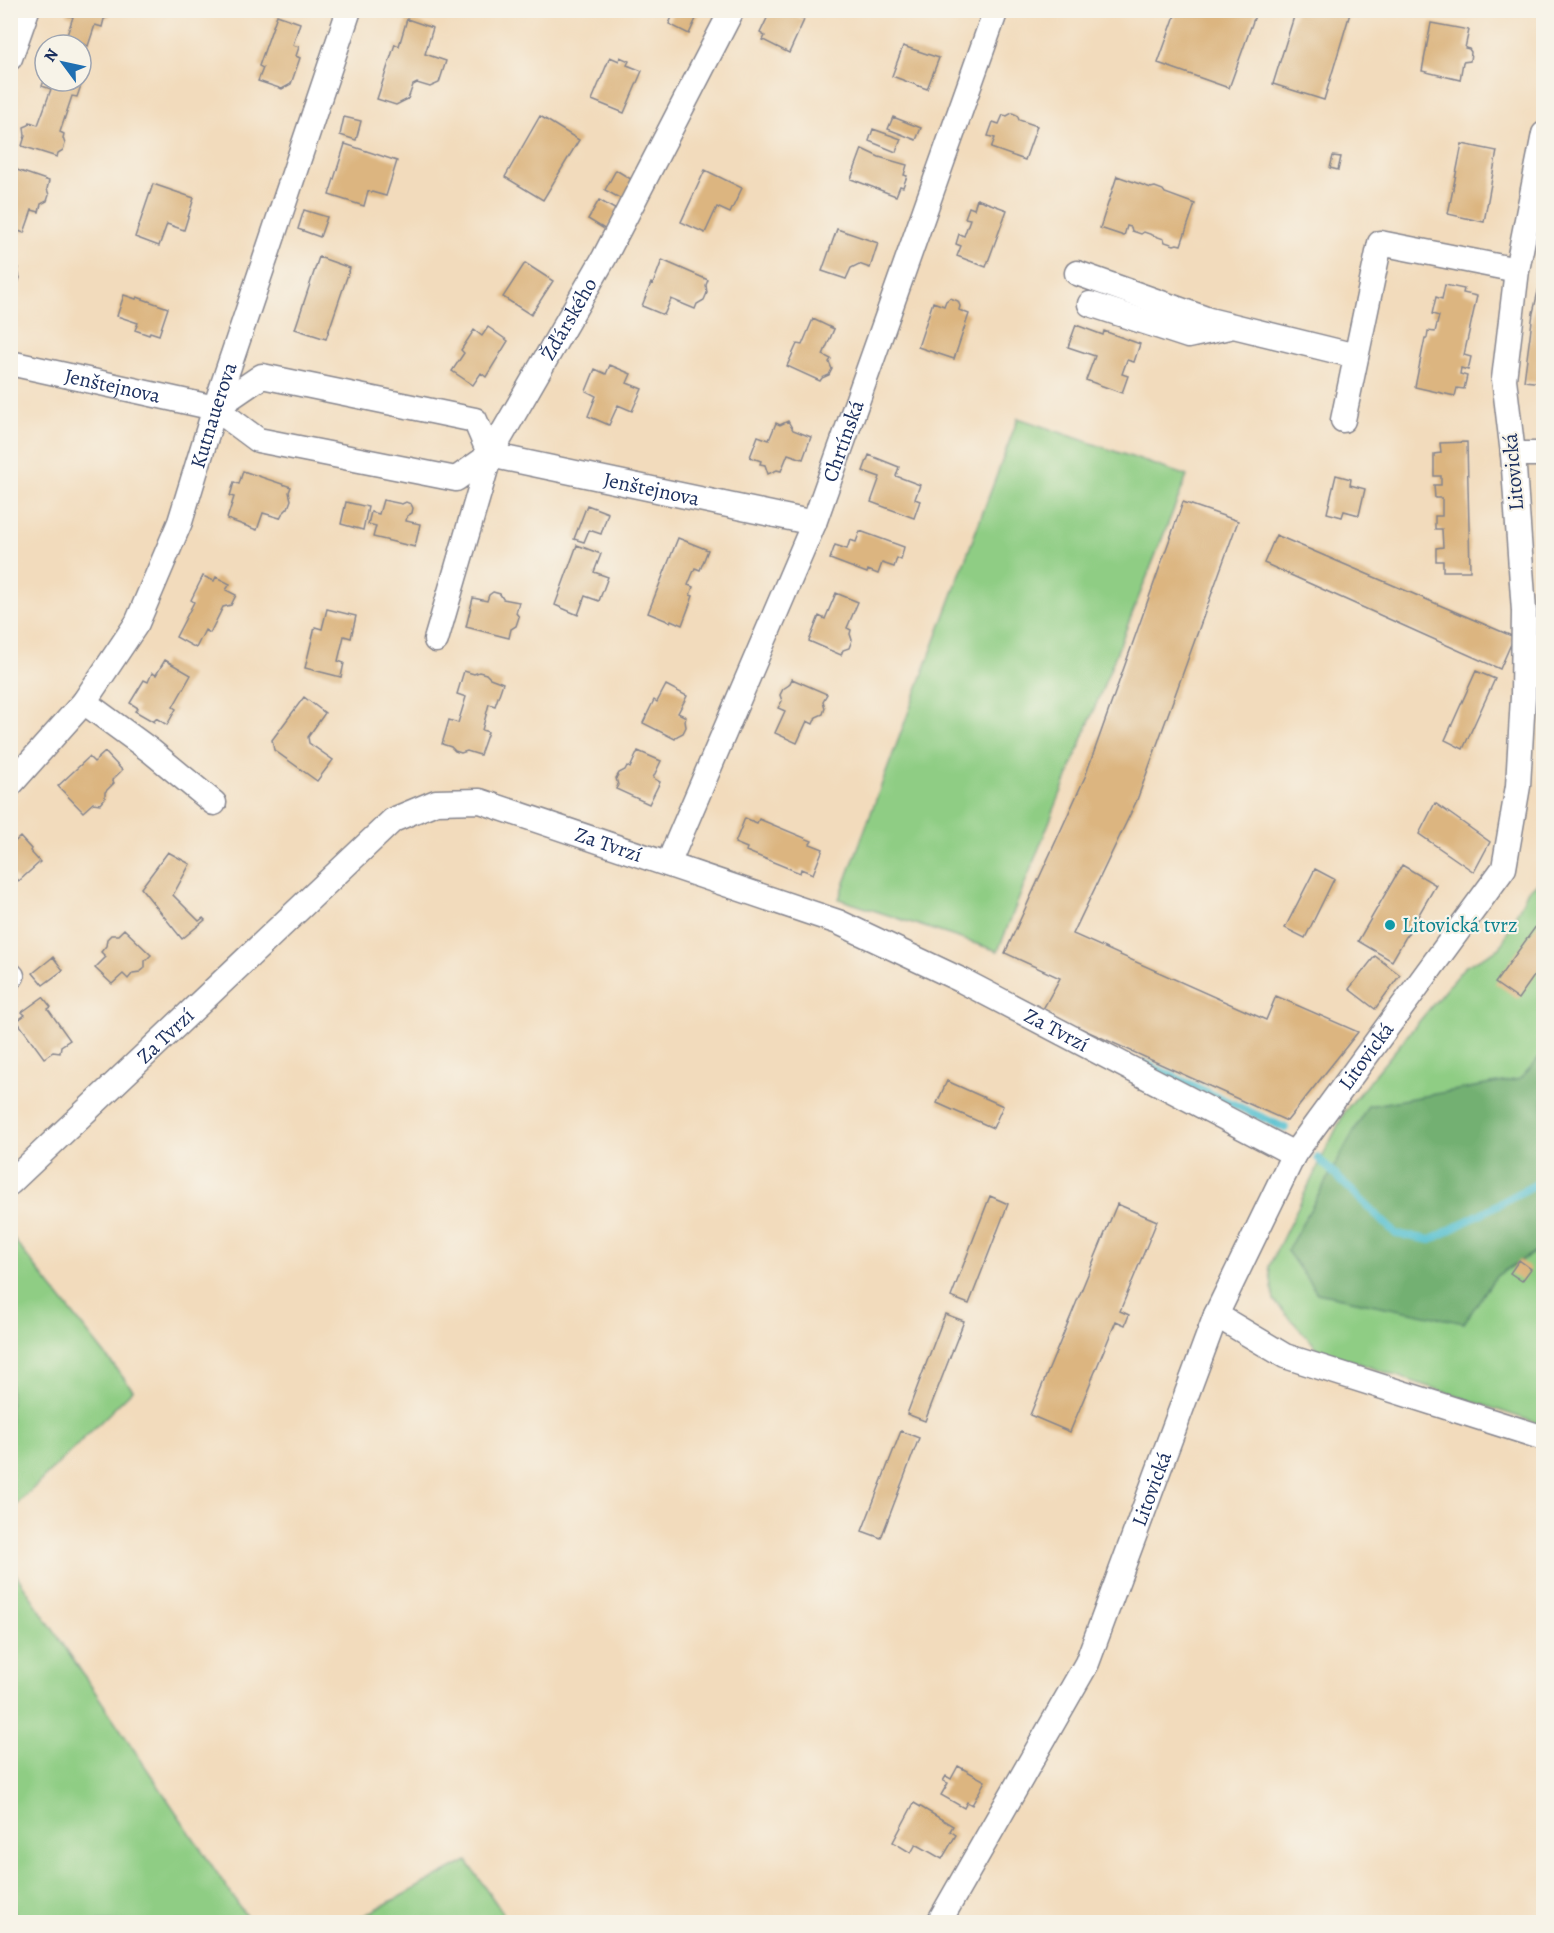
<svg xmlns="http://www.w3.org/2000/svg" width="1554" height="1933" font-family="Alegreya,serif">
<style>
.green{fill:#8fcd84;stroke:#557e71;stroke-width:1.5}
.forest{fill:#73b072;stroke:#477068;stroke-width:1.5}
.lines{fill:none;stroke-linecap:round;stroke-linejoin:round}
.stream{stroke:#55c0d0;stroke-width:8}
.building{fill:#dcb580}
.minor-casing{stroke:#86858d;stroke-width:27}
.minor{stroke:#fff;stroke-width:24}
.culture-dot{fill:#0f9aa8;stroke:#f7f3e8;stroke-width:2}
.labels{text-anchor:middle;stroke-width:4.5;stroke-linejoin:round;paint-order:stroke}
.street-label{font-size:21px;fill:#1b2f5e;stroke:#f7f3e8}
.culture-label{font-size:21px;fill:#0d838f;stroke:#f7f3e8;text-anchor:start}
</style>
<rect width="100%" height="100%" fill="#f7f3e8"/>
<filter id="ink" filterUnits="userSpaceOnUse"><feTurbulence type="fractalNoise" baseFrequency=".0167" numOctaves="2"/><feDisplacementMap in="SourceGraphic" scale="12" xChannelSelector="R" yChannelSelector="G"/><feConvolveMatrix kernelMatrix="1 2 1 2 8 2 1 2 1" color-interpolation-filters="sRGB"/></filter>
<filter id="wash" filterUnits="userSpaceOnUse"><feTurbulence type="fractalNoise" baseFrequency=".008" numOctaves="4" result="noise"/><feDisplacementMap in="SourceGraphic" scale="24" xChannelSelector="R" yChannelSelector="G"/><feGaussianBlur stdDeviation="1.35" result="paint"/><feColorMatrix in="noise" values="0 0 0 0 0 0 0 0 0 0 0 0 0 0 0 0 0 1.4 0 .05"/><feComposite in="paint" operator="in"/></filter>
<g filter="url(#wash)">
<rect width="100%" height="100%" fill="#f2dbbc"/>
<!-- green -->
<path class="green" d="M 1018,418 L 1187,476 L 998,951 L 839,899 Z
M 1543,880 L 1543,1425 L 1319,1350 L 1274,1301 L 1269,1266 L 1345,1111 L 1464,967 L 1500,948 L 1528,890 Z
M 11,1236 L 133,1390 L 11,1510 L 10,1510 Z
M 10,1567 L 11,1567 L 250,1922 L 19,1922 L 10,1901 Z
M 467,1861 L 509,1922 L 352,1922 Z"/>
<!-- forest -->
<path class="forest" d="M 1543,1054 L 1543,1247 L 1496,1276 L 1464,1323 L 1317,1293 L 1287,1251 L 1368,1106 L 1520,1079 Z"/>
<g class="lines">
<!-- stream -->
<path class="stream" d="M 1144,1063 L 1285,1128
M 1318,1158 L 1396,1234 L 1431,1240 L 1544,1180"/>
</g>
<g id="blocks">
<!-- building -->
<path class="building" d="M 68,10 L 112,10 L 110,16 L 104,19 L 102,27 L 95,25 L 88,46 L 66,38 L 73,17 L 67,15 Z
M 675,10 L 700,10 L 689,34 L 669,24 Z
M 771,10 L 783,10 L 804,20 L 789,53 L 763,40 L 765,36 L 760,33 Z
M 903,10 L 936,10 L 934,20 Z
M 1177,10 L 1257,10 L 1229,88 L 1158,63 Z
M 1296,10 L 1351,10 L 1324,100 L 1273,84 Z
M 277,15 L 300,23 L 293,45 L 299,47 L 296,56 L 300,58 L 291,84 L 282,89 L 258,81 L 263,68 L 259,66 Z
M 407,19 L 433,28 L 425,54 L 446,61 L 439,83 L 430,87 L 417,83 L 413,85 L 408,99 L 396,105 L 377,99 L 395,44 L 399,46 Z
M 1431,23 L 1469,30 L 1465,48 L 1469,49 L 1471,52 L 1470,61 L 1463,62 L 1460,80 L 1422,71 Z
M 903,46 L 939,58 L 927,89 L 892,76 Z
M 610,57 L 619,61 L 620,57 L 629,61 L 627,65 L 642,71 L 624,113 L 592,100 Z
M 81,72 L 85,74 L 77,97 L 72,96 L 60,132 L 64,134 L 63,138 L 65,144 L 63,150 L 58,153 L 57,157 L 22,146 L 25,136 L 24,127 L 29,125 L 30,122 L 38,125 L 45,106 L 51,89 L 42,86 L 44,81 L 81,81 Z
M 1012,113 L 1017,115 L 1019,120 L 1037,126 L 1025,160 L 991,148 L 995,138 L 988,136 L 993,122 L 999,124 L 1003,115 L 1007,116 Z
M 540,116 L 579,140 L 543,200 L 505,177 Z
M 344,117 L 361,121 L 356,140 L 340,135 Z
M 893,117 L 921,128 L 916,140 L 888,129 Z
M 873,129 L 901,139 L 896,152 L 869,141 Z
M 345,144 L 397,161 L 386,196 L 368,191 L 364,206 L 329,195 Z
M 1462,144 L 1497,151 L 1484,222 L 1448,214 Z
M 862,149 L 879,157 L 907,165 L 904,175 L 907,176 L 903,187 L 900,186 L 896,196 L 851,179 Z
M 1333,156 L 1341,157 L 1338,170 L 1330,168 Z
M 14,169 L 49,181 L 47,189 L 49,195 L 47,201 L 41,204 L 39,212 L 32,210 L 24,233 L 10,228 L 10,177 Z
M 616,170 L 634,181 L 623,200 L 605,190 Z
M 705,170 L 742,188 L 730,213 L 717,207 L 705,233 L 681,222 Z
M 1117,176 L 1151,188 L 1155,187 L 1163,190 L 1165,193 L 1195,204 L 1181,245 L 1177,244 L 1174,245 L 1165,242 L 1164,239 L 1144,232 L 1141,234 L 1132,231 L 1131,227 L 1127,226 L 1124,236 L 1100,228 Z
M 153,184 L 194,198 L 184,230 L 167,224 L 159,246 L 135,237 Z
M 977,199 L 1007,210 L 986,267 L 957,256 L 961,246 L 956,244 L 959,234 L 964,236 L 970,219 L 965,218 L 969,207 L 974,209 Z
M 599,200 L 618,211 L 606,230 L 588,219 Z
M 304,210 L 327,217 L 320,237 L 298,229 Z
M 837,229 L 878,243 L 870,268 L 859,264 L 851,268 L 846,279 L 822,271 Z
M 319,257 L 350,268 L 326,339 L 295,329 Z
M 662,260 L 708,280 L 706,285 L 707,293 L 704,300 L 697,304 L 695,309 L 671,299 L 664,315 L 642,306 L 651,283 L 653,284 Z
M 525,263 L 553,281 L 531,315 L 503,297 Z
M 10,265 L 19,268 L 18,271 L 20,278 L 18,283 L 13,287 L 11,291 Z
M 1544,266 L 1544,378 L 1543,383 L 1524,381 L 1533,313 Z
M 1445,285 L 1464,289 L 1463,293 L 1477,296 L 1464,355 L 1471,357 L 1468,370 L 1461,368 L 1460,374 L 1467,376 L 1464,389 L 1457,388 L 1455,396 L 1415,387 L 1425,338 L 1427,338 L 1428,331 L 1435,332 L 1439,316 L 1432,314 L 1436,297 L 1442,299 Z
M 124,295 L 136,299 L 137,297 L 168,308 L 159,335 L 150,332 L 149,335 L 135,330 L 138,323 L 117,316 Z
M 950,298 L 958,301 L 960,306 L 959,310 L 969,314 L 954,359 L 918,347 L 933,302 L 944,306 L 946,301 Z
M 813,319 L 834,329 L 823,355 L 831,359 L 829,362 L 832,369 L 829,375 L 822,378 L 820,381 L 787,366 L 797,344 L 802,345 Z
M 1076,325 L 1103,335 L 1104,331 L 1140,344 L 1134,362 L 1127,360 L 1122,374 L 1128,376 L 1122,393 L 1086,380 L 1095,356 L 1068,347 Z
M 488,327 L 508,341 L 486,377 L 481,373 L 473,385 L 452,371 L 464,353 L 461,350 L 474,330 L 482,336 Z
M 610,365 L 631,374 L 627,383 L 642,389 L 632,411 L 618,405 L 609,425 L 588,416 L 596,396 L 586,391 L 595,369 L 606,374 Z
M 788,421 L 793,430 L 811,437 L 803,459 L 788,454 L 781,471 L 777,470 L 768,474 L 765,465 L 760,464 L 761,461 L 750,457 L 758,436 L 769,440 L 776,423 L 780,425 Z
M 1467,442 L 1470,571 L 1443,571 L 1443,561 L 1436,561 L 1436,548 L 1443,547 L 1442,529 L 1435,529 L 1435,516 L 1442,516 L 1442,498 L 1435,498 L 1434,485 L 1441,485 L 1441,476 L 1434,476 L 1434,454 L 1441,453 L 1440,443 Z
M 869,455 L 899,467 L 896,476 L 920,485 L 915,499 L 920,501 L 914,518 L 871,502 L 880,477 L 863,471 Z
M 243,471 L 291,487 L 289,492 L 291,500 L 288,508 L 282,514 L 280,518 L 263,513 L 257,530 L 227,519 L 234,497 L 230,496 L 234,482 L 239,484 Z
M 1336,475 L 1351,479 L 1350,485 L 1365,489 L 1359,515 L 1344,511 L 1342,517 L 1327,513 Z
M 383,500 L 402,504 L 406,502 L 411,504 L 413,508 L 412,513 L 407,516 L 406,521 L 420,524 L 415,547 L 373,537 L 376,526 L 368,524 L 371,512 L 379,514 Z
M 346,502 L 368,507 L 363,530 L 341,524 Z
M 1183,502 L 1238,521 L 1137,800 L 1073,934 L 1266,1020 L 1276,996 L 1358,1032 L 1287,1121 L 1042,1011 L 1060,978 L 1005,953 L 1085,777 Z
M 587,505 L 608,513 L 601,534 L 589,530 L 584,542 L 574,539 Z
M 860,531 L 904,547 L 901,560 L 897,558 L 894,567 L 882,563 L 878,574 L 868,570 L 867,573 L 830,559 L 835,545 L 847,549 L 850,540 L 856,542 Z
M 1276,535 L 1514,637 L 1500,669 L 1264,563 Z
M 678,538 L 708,550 L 700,570 L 695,568 L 688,585 L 693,587 L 690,595 L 693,596 L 682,625 L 671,620 L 670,622 L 648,613 Z
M 577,545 L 601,554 L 594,572 L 608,577 L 599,601 L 585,596 L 578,615 L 555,605 Z
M 203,576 L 214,581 L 216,577 L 230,584 L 226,590 L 236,595 L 231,605 L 223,607 L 210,633 L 205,630 L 196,648 L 176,637 L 194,602 L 191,600 Z
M 493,592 L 500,594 L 503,599 L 519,602 L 516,613 L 519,617 L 516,626 L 511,629 L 509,638 L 466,627 L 473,598 L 487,601 L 489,595 Z
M 836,593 L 858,602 L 847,628 L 851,630 L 850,634 L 852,640 L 849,648 L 843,650 L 841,655 L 809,641 L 819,616 L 825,619 Z
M 327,609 L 356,616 L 351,638 L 344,636 L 338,661 L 344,663 L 341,677 L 305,668 L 315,627 L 322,629 Z
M 165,660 L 191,675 L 173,707 L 176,709 L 167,725 L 156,718 L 154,722 L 135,711 L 138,708 L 130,703 L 144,680 L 148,682 L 152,673 L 156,675 Z
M 464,671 L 474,674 L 479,672 L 486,674 L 490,678 L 503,683 L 495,706 L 489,704 L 482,730 L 488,732 L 480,755 L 467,751 L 461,753 L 455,751 L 451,747 L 442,744 L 449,720 L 458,723 L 466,697 L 457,694 Z
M 1476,671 L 1495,679 L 1463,749 L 1445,740 Z
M 792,679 L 827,694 L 823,701 L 825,708 L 823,714 L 816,717 L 813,724 L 807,721 L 797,743 L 775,733 L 785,711 L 778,708 L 782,701 L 780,695 L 783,689 L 789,685 Z
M 666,685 L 687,696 L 678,713 L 686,717 L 685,721 L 686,727 L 683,733 L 677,736 L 675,739 L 643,723 L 654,700 L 657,702 Z
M 304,697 L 325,713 L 308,737 L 309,743 L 333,760 L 317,781 L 274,750 L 272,740 Z
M 638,751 L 661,761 L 653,778 L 660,782 L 649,804 L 616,789 L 618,785 L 616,778 L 619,773 L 625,770 L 627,766 L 630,768 Z
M 105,752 L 122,770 L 112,780 L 114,783 L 105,792 L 105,798 L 100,804 L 93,803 L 83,812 L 58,786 L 89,757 L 94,762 Z
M 1435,803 L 1490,842 L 1474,872 L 1419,834 Z
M 745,818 L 757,823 L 759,819 L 812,841 L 810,844 L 823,849 L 813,874 L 801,869 L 800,873 L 746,851 L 747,848 L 735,843 Z
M 20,837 L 31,849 L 30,851 L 40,862 L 19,881 L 10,872 L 10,846 Z
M 168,852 L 190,864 L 173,895 L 199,921 L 203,918 L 205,920 L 182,939 L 141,888 Z
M 1402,865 L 1436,885 L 1392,961 L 1358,941 Z
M 1315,869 L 1334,879 L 1305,938 L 1285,928 Z
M 1544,915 L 1544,962 L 1518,999 L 1495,983 Z
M 124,929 L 151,955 L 145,961 L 145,968 L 140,972 L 133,973 L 128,979 L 123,974 L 112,984 L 95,968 L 106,957 L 101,952 L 106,946 L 107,939 L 111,935 L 118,935 Z
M 1375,956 L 1400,975 L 1375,1009 L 1349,989 Z
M 53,957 L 63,970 L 43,985 L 33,973 Z
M 43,997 L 51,1007 L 48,1009 L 70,1040 L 61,1046 L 60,1053 L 53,1052 L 44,1058 L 17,1021 L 25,1015 L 22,1012 Z
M 947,1081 L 1003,1106 L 993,1128 L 937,1103 Z
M 990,1196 L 1008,1204 L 969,1304 L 951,1297 Z
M 1117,1204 L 1157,1221 L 1120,1311 L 1129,1315 L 1125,1325 L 1116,1321 L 1070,1432 L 1030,1415 Z
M 1519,1260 L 1531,1269 L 1522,1281 L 1510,1273 Z
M 945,1314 L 964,1321 L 925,1421 L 907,1414 Z
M 901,1431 L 919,1438 L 881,1538 L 862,1531 Z
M 958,1766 L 985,1781 L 972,1805 L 967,1802 L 964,1808 L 941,1795 L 948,1783 L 943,1781 L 946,1776 L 951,1779 Z
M 914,1803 L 953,1826 L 950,1831 L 956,1835 L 942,1859 L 916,1844 L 911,1853 L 893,1842 Z"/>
</g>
</g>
<g filter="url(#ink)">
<use href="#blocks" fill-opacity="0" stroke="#86858d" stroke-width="1.5"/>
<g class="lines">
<defs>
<g id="minor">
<path d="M 10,58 L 27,10"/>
<path d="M 1077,273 L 1209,320 L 1356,356"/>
<path d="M 1090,304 L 1188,336 L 1229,327"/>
<path id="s1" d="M 10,363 L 215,408 L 258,440 L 456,479 L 490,455 L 814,523"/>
<path d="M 215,408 L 262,376 L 475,420 L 490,455"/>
<path d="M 1343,420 L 1380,243 L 1517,270"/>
<path d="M 1513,454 L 1544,454"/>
<path id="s2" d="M 436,640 L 490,455 L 604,258 L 732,10"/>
<path d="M 84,702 L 151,751 L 214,803"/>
<path id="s3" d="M 10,785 L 84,702 L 137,623 L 180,522 L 215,408 L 349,10"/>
<path id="s4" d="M 668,864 L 814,523 L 996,10"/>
<path d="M 10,974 L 12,976"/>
<path id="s5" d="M 10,1183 L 393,820 L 436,802 L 480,801 L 838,922 L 963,981 L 1294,1154"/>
<path d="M 1216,1315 L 1285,1356 L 1544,1438"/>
<path id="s6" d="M 939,1922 L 1087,1663 L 1216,1315 L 1294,1154 L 1504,868 L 1518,786 L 1523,697 L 1524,611 L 1513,454 L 1504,379 L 1517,270 L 1544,134"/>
</g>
</defs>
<!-- minor casing -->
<use href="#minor" class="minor-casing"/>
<!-- minor -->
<use href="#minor" class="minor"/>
</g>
</g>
<!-- markers -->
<circle class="culture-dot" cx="1390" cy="925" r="6"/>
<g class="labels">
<!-- street labels -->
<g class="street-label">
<text dy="7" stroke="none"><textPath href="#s2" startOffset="350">Žďárského</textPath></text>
<text dy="7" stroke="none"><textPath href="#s1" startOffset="105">Jenštejnova</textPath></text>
<text dy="7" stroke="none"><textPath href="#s3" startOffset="428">Kutnauerova</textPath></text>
<text dy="7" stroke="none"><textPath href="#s4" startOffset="458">Chrtínská</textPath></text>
<text transform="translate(1513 472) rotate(-95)" y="7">Litovická</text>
<text dy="7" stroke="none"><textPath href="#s1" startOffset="672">Jenštejnova</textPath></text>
<text dy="7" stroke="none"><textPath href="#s5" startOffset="754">Za Tvrzí</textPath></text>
<text dy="7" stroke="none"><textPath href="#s5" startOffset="1240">Za Tvrzí</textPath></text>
<text dy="7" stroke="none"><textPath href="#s5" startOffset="214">Za Tvrzí</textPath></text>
<text dy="7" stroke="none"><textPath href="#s6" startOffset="970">Litovická</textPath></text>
<text dy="7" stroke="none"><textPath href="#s6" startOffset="484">Litovická</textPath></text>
</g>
<!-- culture labels -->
<g class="culture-label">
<text x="1402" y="932">Litovická tvrz</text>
</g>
</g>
<!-- margin -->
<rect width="1554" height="1933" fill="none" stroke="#f7f3e8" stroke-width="36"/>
<!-- north arrow -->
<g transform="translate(63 63) rotate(303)"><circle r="28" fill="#f7f3e8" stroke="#9fa5b1" stroke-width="1.5"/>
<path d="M0-4.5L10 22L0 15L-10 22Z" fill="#1f6fb2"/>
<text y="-9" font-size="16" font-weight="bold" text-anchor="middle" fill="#1b2f5e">N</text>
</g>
</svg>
